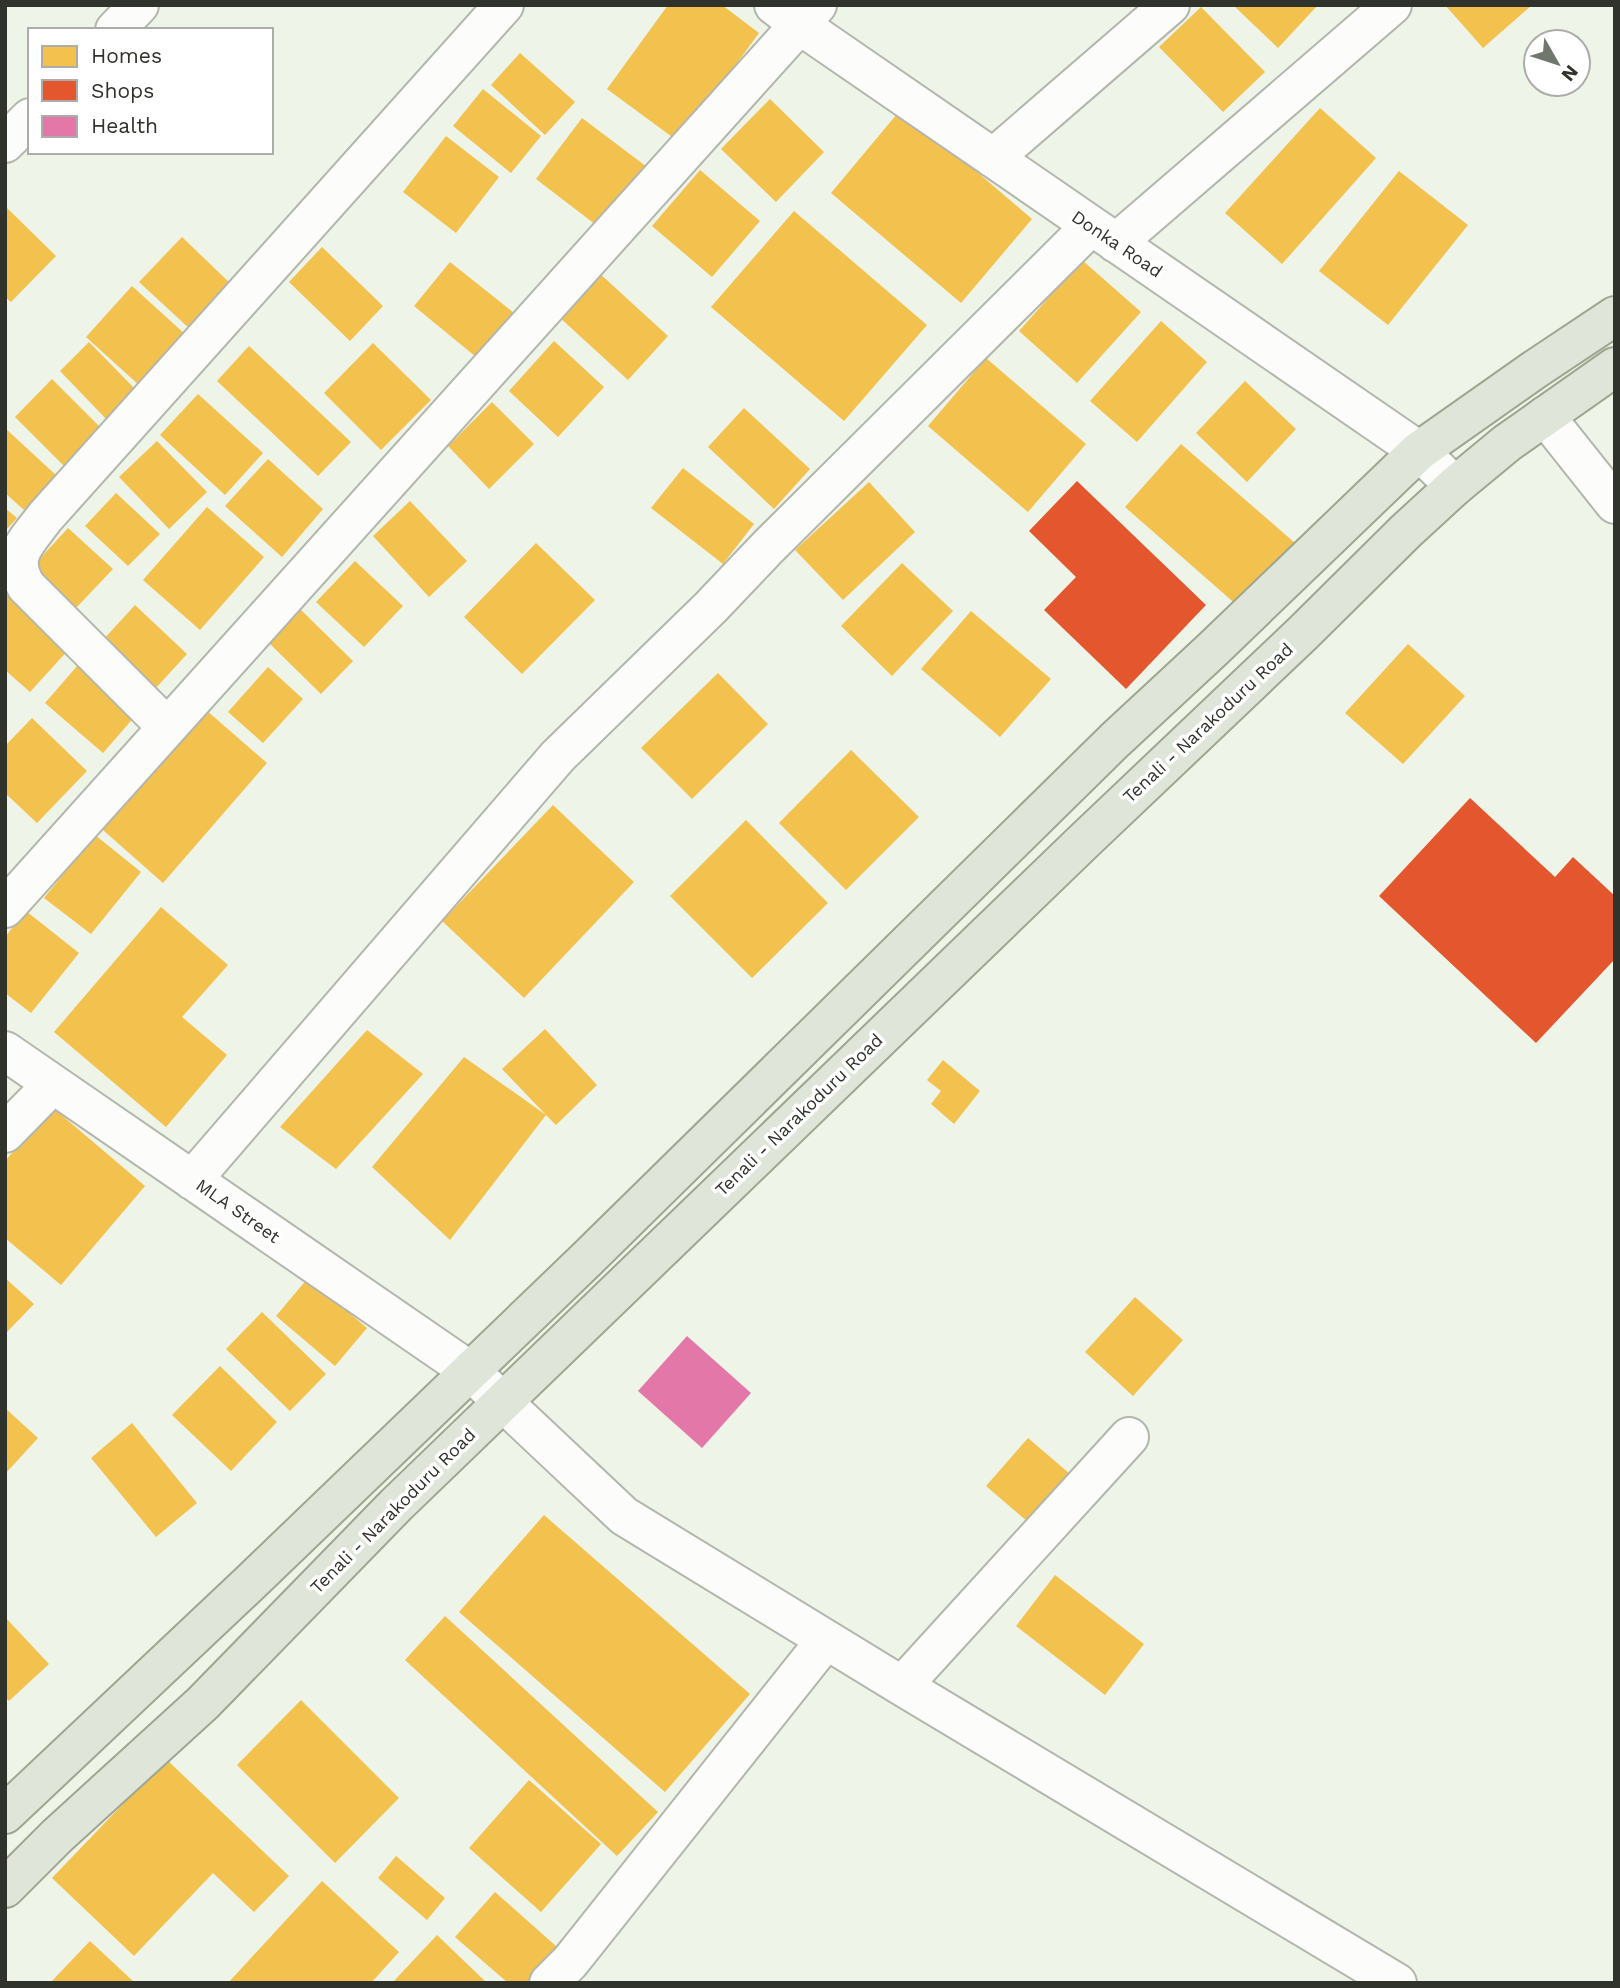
<svg xmlns="http://www.w3.org/2000/svg" width="1620" height="1988" font-family="'Work Sans',sans-serif">
<style>
.homes{fill:#f2c14e}
.shops{fill:#e4572e}
.health{fill:#e377a8}
.lines{fill:none;stroke-linecap:round;stroke-linejoin:round}
.minor-casing{stroke:#b2b6ad;stroke-width:42}
.primary-casing{stroke:#9da691;stroke-width:42}
.minor{stroke:#fcfdfb;stroke-width:38}
.primary{stroke:#e0e5d9;stroke-width:38}
.labels{text-anchor:middle;stroke-width:7;stroke-linejoin:round;paint-order:stroke}
.street-label{font-size:18px;fill:#2f332b;stroke:#fff}
</style>
<rect width="100%" height="100%" fill="#eef4e7"/>
<!-- homes -->
<path class="homes" d="M 668,5 L 722,5 L 759,33 L 679,142 L 607,89 Z
M 1233,5 L 1318,5 L 1278,48 Z
M 1445,5 L 1532,5 L 1483,48 Z
M 1201,7 L 1265,72 L 1223,112 L 1159,47 Z
M 520,53 L 575,102 L 545,135 L 491,85 Z
M 483,89 L 541,136 L 511,173 L 453,126 Z
M 770,99 L 824,152 L 776,202 L 721,149 Z
M 902,108 L 1032,219 L 961,303 L 831,193 Z
M 1320,108 L 1376,158 L 1282,264 L 1225,213 Z
M 582,118 L 647,167 L 600,228 L 536,179 Z
M 446,136 L 499,177 L 456,233 L 403,192 Z
M 700,170 L 760,221 L 712,277 L 652,226 Z
M 1399,171 L 1468,225 L 1388,325 L 1319,271 Z
M 5,206 L 56,256 L 11,302 L 5,297 Z
M 794,211 L 927,325 L 844,421 L 711,307 Z
M 182,237 L 233,286 L 191,330 L 139,282 Z
M 322,247 L 383,306 L 350,341 L 289,282 Z
M 1082,260 L 1141,312 L 1077,383 L 1019,331 Z
M 450,262 L 524,321 L 487,366 L 414,306 Z
M 598,272 L 668,336 L 628,380 L 558,316 Z
M 132,286 L 186,335 L 140,386 L 86,337 Z
M 1161,321 L 1207,362 L 1137,442 L 1090,401 Z
M 554,341 L 604,387 L 558,437 L 509,391 Z
M 89,342 L 139,393 L 109,422 L 60,371 Z
M 373,343 L 431,400 L 381,450 L 324,393 Z
M 249,346 L 351,442 L 318,476 L 217,381 Z
M 986,358 L 1086,444 L 1028,512 L 928,426 Z
M 52,379 L 103,430 L 65,467 L 15,417 Z
M 1245,381 L 1296,429 L 1247,482 L 1196,433 Z
M 198,394 L 263,453 L 225,495 L 160,435 Z
M 492,402 L 534,444 L 489,489 L 448,446 Z
M 744,408 L 810,469 L 774,509 L 708,447 Z
M 5,428 L 57,476 L 24,510 L 5,493 Z
M 157,441 L 207,492 L 169,529 L 119,477 Z
M 1181,444 L 1295,543 L 1239,607 L 1125,507 Z
M 268,459 L 323,509 L 282,557 L 225,506 Z
M 683,468 L 754,524 L 723,564 L 651,508 Z
M 869,482 L 915,532 L 843,600 L 795,550 Z
M 116,493 L 160,534 L 128,566 L 85,526 Z
M 410,501 L 467,561 L 429,597 L 373,536 Z
M 207,507 L 264,557 L 200,630 L 143,580 Z
M 5,508 L 17,518 L 5,531 Z
M 68,528 L 113,569 L 76,608 L 31,568 Z
M 536,543 L 595,600 L 522,674 L 464,617 Z
M 355,561 L 403,606 L 364,647 L 316,602 Z
M 902,563 L 953,611 L 892,676 L 841,626 Z
M 5,589 L 70,648 L 30,692 L 5,670 Z
M 135,605 L 187,654 L 155,689 L 103,640 Z
M 299,608 L 353,661 L 321,694 L 267,641 Z
M 971,611 L 1051,679 L 1000,737 L 921,669 Z
M 1408,644 L 1465,696 L 1403,764 L 1345,713 Z
M 78,665 L 136,715 L 103,753 L 45,703 Z
M 268,667 L 303,699 L 263,743 L 228,712 Z
M 718,673 L 768,724 L 692,799 L 641,748 Z
M 206,710 L 267,763 L 163,883 L 103,830 Z
M 32,718 L 87,771 L 37,823 L 5,793 L 5,746 Z
M 851,750 L 919,817 L 846,890 L 779,823 Z
M 553,805 L 634,882 L 524,998 L 442,921 Z
M 746,820 L 828,903 L 752,978 L 670,896 Z
M 95,835 L 141,872 L 91,934 L 44,898 Z
M 161,907 L 228,965 L 182,1017 L 227,1055 L 166,1127 L 54,1032 Z
M 26,911 L 79,953 L 31,1013 L 5,993 L 5,937 Z
M 545,1029 L 597,1085 L 556,1125 L 546,1115 L 450,1240 L 372,1167 L 464,1057 L 546,1115 L 502,1069 Z
M 367,1030 L 423,1074 L 336,1169 L 280,1127 Z
M 943,1060 L 980,1091 L 954,1124 L 931,1104 L 941,1091 L 927,1080 Z
M 52,1107 L 145,1186 L 61,1285 L 5,1238 L 5,1161 Z
M 5,1278 L 34,1304 L 7,1332 L 5,1330 Z
M 308,1278 L 367,1328 L 335,1366 L 276,1316 Z
M 1135,1297 L 1183,1340 L 1133,1396 L 1085,1352 Z
M 262,1312 L 326,1374 L 290,1411 L 226,1349 Z
M 220,1366 L 277,1422 L 231,1471 L 172,1415 Z
M 5,1408 L 38,1438 L 5,1474 Z
M 132,1423 L 197,1503 L 156,1537 L 91,1458 Z
M 1028,1438 L 1070,1474 L 1028,1522 L 986,1486 Z
M 544,1515 L 750,1694 L 665,1792 L 459,1612 Z
M 1055,1575 L 1144,1644 L 1105,1695 L 1016,1626 Z
M 445,1616 L 658,1812 L 617,1856 L 405,1660 Z
M 5,1617 L 49,1664 L 9,1701 L 5,1697 Z
M 301,1700 L 399,1798 L 335,1863 L 237,1765 Z
M 166,1759 L 289,1876 L 254,1912 L 213,1873 L 134,1956 L 52,1878 Z
M 529,1780 L 601,1844 L 541,1912 L 469,1848 Z
M 396,1856 L 445,1898 L 427,1920 L 378,1878 Z
M 322,1881 L 399,1952 L 371,1983 L 228,1983 Z
M 495,1892 L 557,1947 L 526,1983 L 508,1983 L 455,1937 Z
M 437,1935 L 487,1983 L 392,1983 Z
M 90,1941 L 135,1983 L 50,1983 Z"/>
<!-- shops -->
<path class="shops" d="M 1077,481 L 1206,605 L 1126,689 L 1044,610 L 1076,577 L 1029,531 Z
M 1470,798 L 1555,877 L 1573,857 L 1615,896 L 1615,959 L 1536,1043 L 1379,896 Z"/>
<!-- health -->
<path class="health" d="M 687,1336 L 751,1393 L 702,1448 L 638,1391 Z"/>
<g class="lines">
<defs>
<path id="minor" d="M 774,5 L 800,25 L 1419,451 L 1455,486
M 115,30 L 139,5
M 5,143 L 30,118
M 993,158 L 1170,5
M 1116,243 L 1392,5
M 1545,416 L 1615,504
M 167,727 L 26,586 C 8,555 27,542 45,517 L 504,5
M 5,908 L 817,5
M 5,1051 L 470,1371 L 624,1516 L 902,1686 L 1397,1983
M 5,1133 L 53,1084
M 192,1180 L 558,756 L 711,607 L 768,547 L 1091,226
M 902,1686 L 1129,1437
M 549,1983 L 570,1962 L 826,1640"/>
<path id="primary" d="M 5,1814 L 252,1581 L 587,1259 L 1115,740 L 1212,650 L 1419,451 L 1534,370 L 1615,316
M 5,1888 L 57,1836 L 203,1703 L 396,1505 L 1083,842 L 1303,633 L 1406,531 L 1455,486 L 1507,443 L 1615,367"/>
</defs>
<!-- minor casing -->
<use href="#minor" class="minor-casing"/>
<!-- primary casing -->
<use href="#primary" class="primary-casing"/>
<!-- minor -->
<use href="#minor" class="minor"/>
<!-- primary -->
<use href="#primary" class="primary"/>
</g>
<g class="labels">
<!-- street labels -->
<g class="street-label">
<text transform="translate(1117 244) rotate(34)" y="6">Donka Road</text>
<text transform="translate(1208 723) rotate(-43)" y="6">Tenali - Narakoduru Road</text>
<text transform="translate(799 1115) rotate(-44)" y="6">Tenali - Narakoduru Road</text>
<text transform="translate(238 1211) rotate(35)" y="6">MLA Street</text>
<text transform="translate(393 1511) rotate(-45)" y="6">Tenali - Narakoduru Road</text>
</g>
</g>
<!-- border -->
<rect width="1620" height="1988" fill="none" stroke="#2f332b" stroke-width="14"/>
<!-- legend -->
<rect x="28" y="28" width="245" height="126" fill="#ffffff" stroke="#acadaa" stroke-width="2"/>
<rect x="42" y="46" width="35" height="21" fill="#f2c14e" stroke="#acadaa" stroke-width="2"/>
<text x="91" y="63" font-size="21" fill="#2f332b">Homes</text>
<rect x="42" y="80" width="35" height="21" fill="#e4572e" stroke="#acadaa" stroke-width="2"/>
<text x="91" y="98" font-size="21" fill="#2f332b">Shops</text>
<rect x="42" y="116" width="35" height="21" fill="#e377a8" stroke="#acadaa" stroke-width="2"/>
<text x="91" y="133" font-size="21" fill="#2f332b">Health</text>
<!-- north arrow -->
<g transform="translate(1557 63) rotate(129)"><circle r="33" fill="#ffffff" stroke="#acadaa" stroke-width="2"/>
<path d="M0-5L12 26L0 18L-12 26Z" fill="#72776d"/>
<text y="-10" font-size="19" font-weight="bold" text-anchor="middle" fill="#2f332b">N</text>
</g>
</svg>
